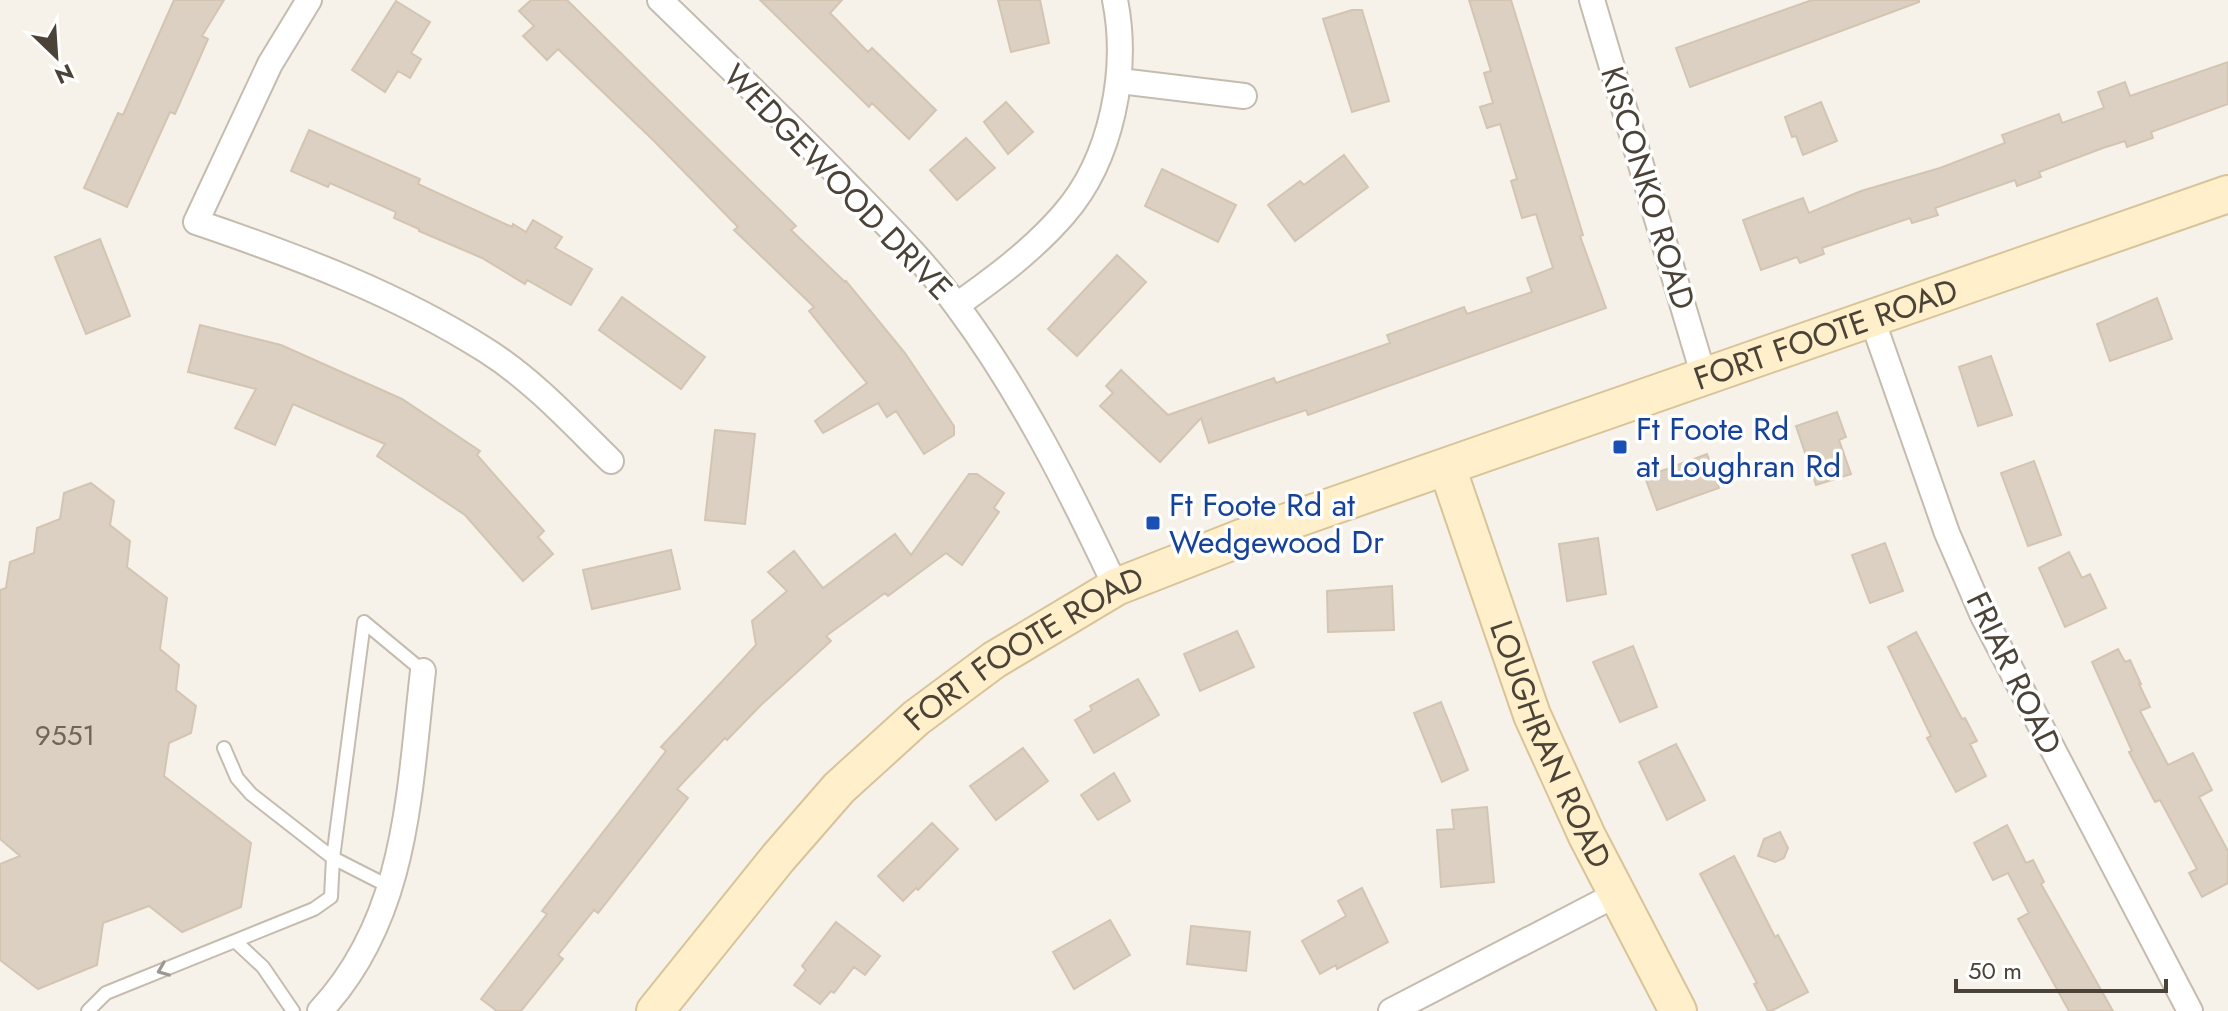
<svg xmlns="http://www.w3.org/2000/svg" width="2228" height="1011" font-family="Jost,sans-serif">
<style>
.building{fill:#dbd0c2;stroke:#d4c5b2;stroke-width:2}
.lines{fill:none;stroke-linecap:round;stroke-linejoin:round}
.lane-casing{stroke:#c5bcaf;stroke-width:16}
.street-casing{stroke:#c5bcaf;stroke-width:28}
.secondary-casing{stroke:#d8c498;stroke-width:40}
.lane{stroke:#fff;stroke-width:12}
.street{stroke:#fff;stroke-width:24}
.secondary{stroke:#fff0cb;stroke-width:36}
.oneway{stroke:#9c9792}
.transit-dot{fill:#1a4fb4;stroke:#fff;stroke-width:3}
.labels{text-anchor:middle;stroke-width:7;stroke-linejoin:round;paint-order:stroke}
.number-label{font-size:28px;fill:#6f665a}
.street-label{font-size:32px;fill:#4b4238;stroke:#fff}
.transit-label{font-size:32px;fill:#164399;stroke:#fff;text-anchor:start}
</style>
<rect width="100%" height="100%" fill="#f6f2ea"/>
<!-- building -->
<path class="building" d="M 174,0 L 224,0 L 202,36 L 208,39 L 175,114 L 170,112 L 127,207 L 84,188 L 118,113 L 123,115 Z
M 531,0 L 567,0 L 796,226 L 791,230 L 845,282 L 846,281 L 905,353 L 954,426 L 954,435 L 924,454 L 896,411 L 887,417 L 878,403 L 823,433 L 815,421 L 867,383 L 809,311 L 814,307 L 734,230 L 738,227 L 653,140 L 558,49 L 547,60 L 523,36 L 534,26 L 519,11 Z
M 760,0 L 842,0 L 830,13 L 868,52 L 872,48 L 936,110 L 909,139 L 872,103 L 869,107 Z
M 998,0 L 1040,0 L 1049,43 L 1011,52 Z
M 1469,0 L 1511,0 L 1583,235 L 1580,236 L 1606,308 L 1308,415 L 1306,410 L 1209,443 L 1201,418 L 1160,462 L 1100,406 L 1113,393 L 1106,386 L 1121,370 L 1168,415 L 1274,378 L 1276,383 L 1390,343 L 1387,335 L 1464,307 L 1467,314 L 1532,292 L 1527,278 L 1553,268 L 1536,214 L 1522,218 L 1511,181 L 1517,179 L 1500,124 L 1487,128 L 1480,107 L 1493,103 L 1484,73 L 1491,71 Z
M 1812,0 L 1919,0 L 1919,2 L 1690,87 L 1676,48 Z
M 396,1 L 430,22 L 411,53 L 421,59 L 410,78 L 398,71 L 385,92 L 352,70 Z
M 1352,10 L 1362,10 L 1389,101 L 1352,112 L 1323,19 Z
M 2228,62 L 2228,104 L 2151,132 L 2153,138 L 2127,147 L 2125,141 L 2103,148 L 2039,172 L 2041,177 L 2017,186 L 2015,180 L 1935,208 L 1938,215 L 1912,223 L 1910,218 L 1822,248 L 1824,254 L 1800,263 L 1797,257 L 1761,270 L 1743,220 L 1803,198 L 1809,213 L 1861,191 L 1940,168 L 2005,143 L 2002,135 L 2059,114 L 2062,123 L 2104,108 L 2098,92 L 2125,82 L 2130,96 Z
M 1006,102 L 1033,132 L 1008,154 L 984,122 Z
M 1821,102 L 1837,141 L 1803,155 L 1796,136 L 1792,137 L 1785,117 Z
M 309,130 L 420,179 L 418,184 L 512,227 L 513,224 L 526,232 L 533,220 L 562,237 L 555,248 L 592,269 L 571,305 L 527,280 L 525,284 L 482,258 L 419,231 L 419,229 L 394,218 L 396,212 L 330,183 L 328,187 L 291,171 Z
M 966,138 L 995,168 L 957,200 L 930,170 Z
M 1344,155 L 1368,187 L 1295,241 L 1268,205 L 1300,181 L 1304,185 Z
M 1162,169 L 1236,205 L 1218,242 L 1145,206 Z
M 100,239 L 130,316 L 86,334 L 55,257 Z
M 1117,255 L 1146,282 L 1077,356 L 1048,329 Z
M 622,297 L 705,357 L 681,389 L 599,330 Z
M 2157,298 L 2172,339 L 2110,361 L 2097,324 Z
M 200,325 L 281,345 L 402,399 L 480,451 L 477,455 L 544,531 L 538,537 L 553,554 L 523,581 L 465,515 L 377,456 L 385,444 L 293,404 L 275,445 L 235,428 L 256,389 L 188,372 Z
M 1991,356 L 2012,415 L 1978,426 L 1959,367 Z
M 1837,412 L 1846,437 L 1839,440 L 1851,474 L 1816,485 L 1796,426 Z
M 715,430 L 755,434 L 745,524 L 705,520 Z
M 1707,454 L 1719,488 L 1657,510 L 1645,477 Z
M 2034,461 L 2061,535 L 2028,546 L 2001,473 Z
M 969,474 L 977,474 L 1004,493 L 994,508 L 999,512 L 962,565 L 946,553 L 888,596 L 885,593 L 826,636 L 831,641 L 761,705 L 727,740 L 725,738 L 677,789 L 688,798 L 598,913 L 594,910 L 558,955 L 563,959 L 521,1011 L 497,1011 L 481,999 L 547,914 L 542,911 L 666,751 L 661,747 L 756,645 L 752,621 L 787,591 L 768,572 L 794,551 L 823,588 L 895,534 L 911,555 Z
M 91,483 L 114,501 L 110,525 L 130,541 L 127,567 L 167,598 L 160,649 L 179,665 L 176,690 L 196,706 L 191,733 L 169,743 L 164,776 L 251,843 L 241,907 L 182,932 L 149,906 L 103,923 L 97,965 L 38,989 L 0,960 L 0,864 L 20,856 L 0,839 L 0,590 L 6,588 L 10,562 L 34,553 L 37,528 L 60,519 L 64,493 Z
M 1598,538 L 1606,594 L 1567,601 L 1559,544 Z
M 1885,543 L 1903,591 L 1870,603 L 1852,555 Z
M 671,550 L 680,589 L 592,609 L 583,570 Z
M 2069,552 L 2082,578 L 2090,574 L 2106,608 L 2065,627 L 2039,568 Z
M 1392,586 L 1394,630 L 1328,632 L 1327,591 Z
M 1237,631 L 1254,667 L 1200,691 L 1184,654 Z
M 1916,632 L 1962,719 L 1965,718 L 1977,741 L 1970,744 L 1986,776 L 1956,792 L 1927,738 L 1931,736 L 1888,647 Z
M 1633,646 L 1657,707 L 1620,722 L 1593,662 Z
M 2118,649 L 2125,662 L 2130,660 L 2141,684 L 2139,684 L 2150,707 L 2140,711 L 2168,765 L 2193,753 L 2212,790 L 2199,797 L 2228,851 L 2228,883 L 2202,897 L 2189,873 L 2197,869 L 2167,813 L 2160,800 L 2155,802 L 2129,752 L 2132,751 L 2092,662 Z
M 1138,679 L 1159,715 L 1094,753 L 1075,720 L 1092,710 L 1090,706 Z
M 1441,702 L 1468,770 L 1442,782 L 1414,713 Z
M 1676,744 L 1705,800 L 1667,820 L 1639,762 Z
M 1023,748 L 1048,781 L 996,820 L 970,786 Z
M 1114,773 L 1130,801 L 1098,820 L 1081,795 Z
M 1487,807 L 1494,882 L 1441,887 L 1437,830 L 1454,829 L 1452,810 Z
M 932,823 L 958,849 L 918,890 L 916,888 L 903,901 L 878,876 Z
M 2007,825 L 2026,863 L 2033,860 L 2044,882 L 2041,884 L 2113,1011 L 2069,1011 L 2018,919 L 2029,913 L 2008,873 L 1993,880 L 1974,843 Z
M 1780,832 L 1788,848 L 1784,858 L 1775,862 L 1758,856 L 1764,839 Z
M 1734,856 L 1775,937 L 1778,935 L 1808,992 L 1771,1011 L 1768,1011 L 1754,984 L 1757,983 L 1700,874 Z
M 1362,888 L 1388,942 L 1337,969 L 1336,965 L 1320,974 L 1302,941 L 1346,916 L 1338,901 Z
M 1110,920 L 1130,955 L 1074,989 L 1053,952 Z
M 836,922 L 880,956 L 865,975 L 854,967 L 834,993 L 831,991 L 820,1004 L 794,985 L 806,970 L 802,966 Z
M 1191,926 L 1250,932 L 1246,971 L 1187,964 Z"/>
<g class="lines">
<defs>
<path id="lane" d="M 224,748 L 237,778 L 251,794 L 333,858 L 390,887
M 235,941 L 263,967 L 293,1011
M 88,1011 L 106,993 L 314,909 L 331,897 L 333,858 L 364,622 L 423,671"/>
<path id="street" d="M 309,0 L 270,64 L 196,222 C 296,256 398,294 487,351 C 534,381 572,423 611,461
M 660,0 C 723,61 786,121 847,184 C 885,223 925,262 957,306 C 1021,392 1070,490 1116,587
M 1592,0 L 1704,377
M 1120,81 L 1244,96
M 957,305 C 995,278 1033,250 1064,214 C 1112,159 1129,70 1115,0
M 1872,319 L 1947,533 L 1983,616 L 2190,1011
M 320,1011 C 408,917 409,791 423,671
M 1391,1011 L 1617,894"/>
<g id="secondary">
<path id="s1" d="M 1447,467 L 1532,715 L 1587,836 L 1678,1011"/>
<path id="s2" d="M 655,1011 L 778,858 L 839,788 L 916,718 L 994,660 L 1116,587 L 1241,538 L 2228,194"/>
</g>
</defs>
<!-- lane casing -->
<use href="#lane" class="lane-casing"/>
<!-- street casing -->
<use href="#street" class="street-casing"/>
<!-- secondary casing -->
<use href="#secondary" class="secondary-casing"/>
<!-- lane -->
<use href="#lane" class="lane"/>
<!-- street -->
<use href="#street" class="street"/>
<!-- secondary -->
<use href="#secondary" class="secondary"/>
</g>
<!-- one-way arrows -->
<defs><path id="oneway-chevron" d="M-2-3.5L2.5 0L-2 3.5" fill="none" stroke-width="1.6" stroke-linecap="round" stroke-linejoin="round" transform="scale(2)"/></defs>
<use class="oneway" href="#oneway-chevron" transform="translate(163 970) rotate(158)"/>
<!-- markers -->
<g class="transit-dot">
<rect x="1612" y="439" width="16" height="16" rx="4"/>
<rect x="1145" y="515" width="16" height="16" rx="4"/>
</g>
<g class="labels">
<!-- number labels -->
<g class="number-label">
<text x="65" y="745">9551</text>
</g>
<!-- street labels -->
<g class="street-label">
<text transform="translate(838 182) rotate(46)" y="11">WEDGEWOOD DRIVE</text>
<text transform="translate(1648 188) rotate(73)" y="11">KISCONKO ROAD</text>
<text dy="11" stroke="none"><textPath href="#s2" startOffset="1386">FORT FOOTE ROAD</textPath></text>
<text dy="11" stroke="none"><textPath href="#s2" startOffset="522">FORT FOOTE ROAD</textPath></text>
<text transform="translate(2014 673) rotate(64)" y="11">FRIAR ROAD</text>
<text dy="11" stroke="none"><textPath href="#s1" startOffset="296">LOUGHRAN ROAD</textPath></text>
</g>
<!-- transit labels -->
<g class="transit-label">
<text x="1636" y="440">Ft Foote Rd<tspan x="1636" dy="37">at Loughran Rd</tspan></text>
<text x="1169" y="516">Ft Foote Rd at<tspan x="1169" dy="37">Wedgewood Dr</tspan></text>
</g>
</g>
<!-- north arrow -->
<g transform="translate(56 56) rotate(155)" stroke="#ffffff" stroke-width="6" paint-order="stroke">
<path d="M0-6L14 30L0 20L-14 30Z" fill="#4b4238"/>
<text y="-12" font-size="22" font-weight="bold" text-anchor="middle" fill="#4b4238">N</text>
</g>
<!-- scale -->
<path d="M1956 979v12h210v-12" fill="none" stroke="#4b4238" stroke-width="4"/>
<text x="1968" y="979" font-size="24" fill="#4b4238" stroke="#ffffff" stroke-width="6" paint-order="stroke">50 m</text>
</svg>
